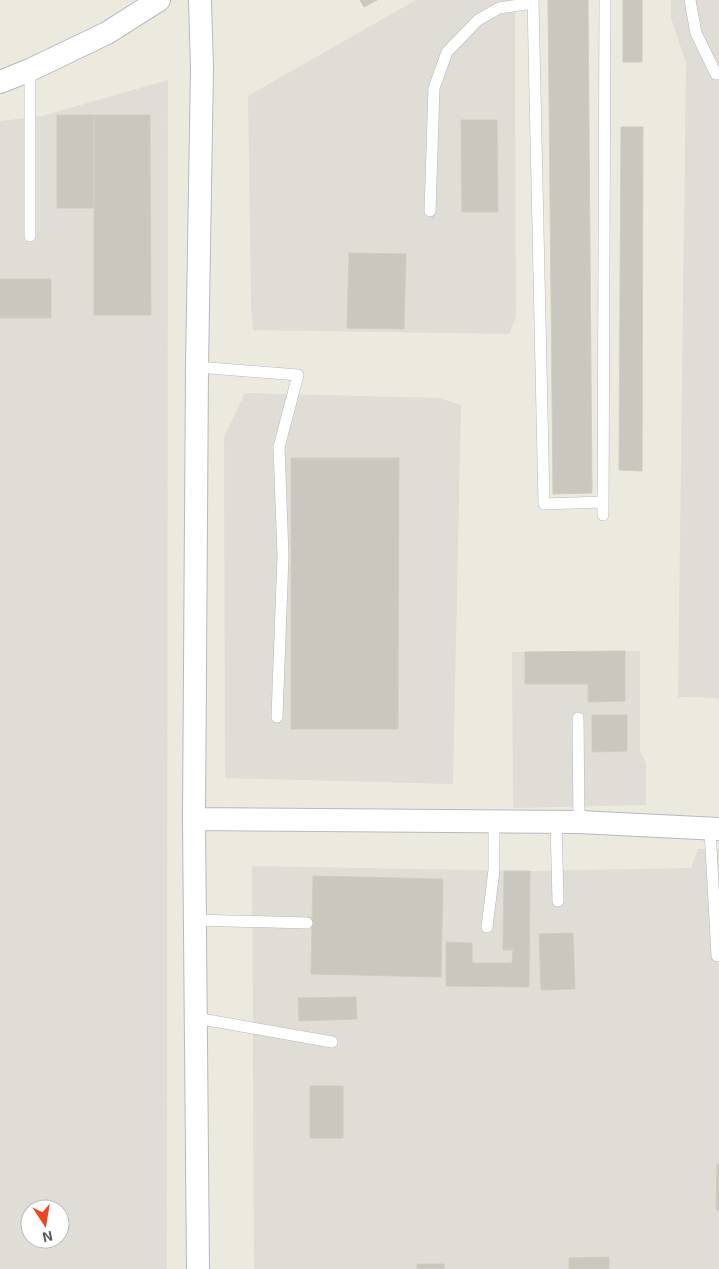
<svg xmlns="http://www.w3.org/2000/svg" width="719" height="1269" font-family="'Exo 2',sans-serif">
<style>
.industrial{fill:#dfddd6;fill-rule:evenodd}
.building{fill:#c9c7be;stroke:#d1ccbd}
.lines{fill:none;stroke-linecap:round;stroke-linejoin:round}
.lane-casing{stroke:#b7b9bf;stroke-width:12}
.street-casing{stroke:#b7b9bf;stroke-width:24}
.lane{stroke:#fff;stroke-width:11}
.street{stroke:#fff;stroke-width:22}
</style>
<rect width="100%" height="100%" fill="#eceade"/>
<!-- industrial -->
<path class="industrial" d="M 416,0 L 515,0 L 516,317 L 509,334 L 253,330 L 251,304 L 248,96 Z
M 671,0 L 719,0 L 719,700 L 718,698 L 678,697 L 686,63 L 671,18 Z
M 168,80 L 167,1269 L 0,1269 L 0,121 L 42,116 ZM 30,1209 L 60,1209 L 60,1239 L 30,1239 Z
M 245,393 L 440,398 L 461,405 L 453,784 L 225,778 L 224,437 Z
M 640,651 L 640,751 L 646,763 L 646,805 L 513,808 L 512,652 Z
M 698,849 L 719,849 L 719,1269 L 254,1269 L 252,866 L 530,871 L 691,868 Z"/>
<!-- building -->
<path class="building" d="M 360,0 L 377,0 L 364,7 Z
M 548,0 L 588,0 L 592,493 L 553,494 Z
M 623,0 L 642,0 L 642,62 L 623,62 Z
M 57,115 L 94,115 L 94,208 L 57,208 Z
M 94,115 L 150,115 L 151,315 L 94,315 Z
M 461,120 L 497,120 L 498,212 L 462,212 Z
M 621,127 L 643,127 L 642,471 L 619,470 Z
M 349,253 L 406,254 L 404,329 L 347,328 Z
M 0,279 L 51,279 L 51,318 L 0,318 Z
M 291,458 L 399,458 L 398,729 L 291,729 Z
M 625,651 L 625,701 L 588,702 L 588,684 L 525,684 L 525,652 Z
M 592,715 L 627,715 L 627,751 L 592,752 Z
M 504,871 L 530,871 L 529,987 L 446,986 L 446,942 L 472,943 L 472,963 L 512,963 L 513,950 L 503,950 Z
M 313,876 L 443,879 L 441,977 L 311,974 Z
M 573,933 L 575,989 L 541,990 L 539,934 Z
M 356,997 L 357,1019 L 299,1021 L 298,998 Z
M 310,1086 L 343,1086 L 343,1138 L 310,1138 Z
M 717,1164 L 719,1164 L 719,1210 L 716,1210 Z
M 609,1257 L 609,1269 L 569,1269 L 569,1258 Z
M 417,1264 L 444,1264 L 444,1269 L 417,1269 Z"/>
<g class="lines">
<defs>
<path id="lane" d="M 533,0 L 544,504 L 603,502
M 690,0 L 696,33 L 716,74
M 30,70 L 30,236
M 430,211 L 434,88 L 447,52 L 478,20 L 499,8 L 533,3
M 197,367 L 298,375 L 279,447 L 283,556 L 277,717
M 603,515 L 605,0
M 578,718 L 579,822
M 556,822 L 558,901
M 710,829 L 717,956
M 195,920 L 307,923
M 487,927 L 494,870 L 494,822
M 196,1018 L 332,1042"/>
<path id="street" d="M 0,82 L 30,70 L 107,33 L 159,0
M 194,819 L 579,822 L 719,829
M 198,1269 L 194,819 L 197,367 L 202,68 L 200,0"/>
</defs>
<!-- lane casing -->
<use href="#lane" class="lane-casing"/>
<!-- street casing -->
<use href="#street" class="street-casing"/>
<!-- lane -->
<use href="#lane" class="lane"/>
<!-- street -->
<use href="#street" class="street"/>
</g>
<!-- north arrow -->
<g transform="translate(45 1224) rotate(168)"><circle r="24" fill="#ffffff" stroke="#bcbdc0"/>
<path d="M0-4L9 19L0 12L-9 19Z" fill="#f2421e"/>
<text y="-8" font-size="14" font-weight="bold" text-anchor="middle" fill="#585b61">N</text>
</g>
</svg>
